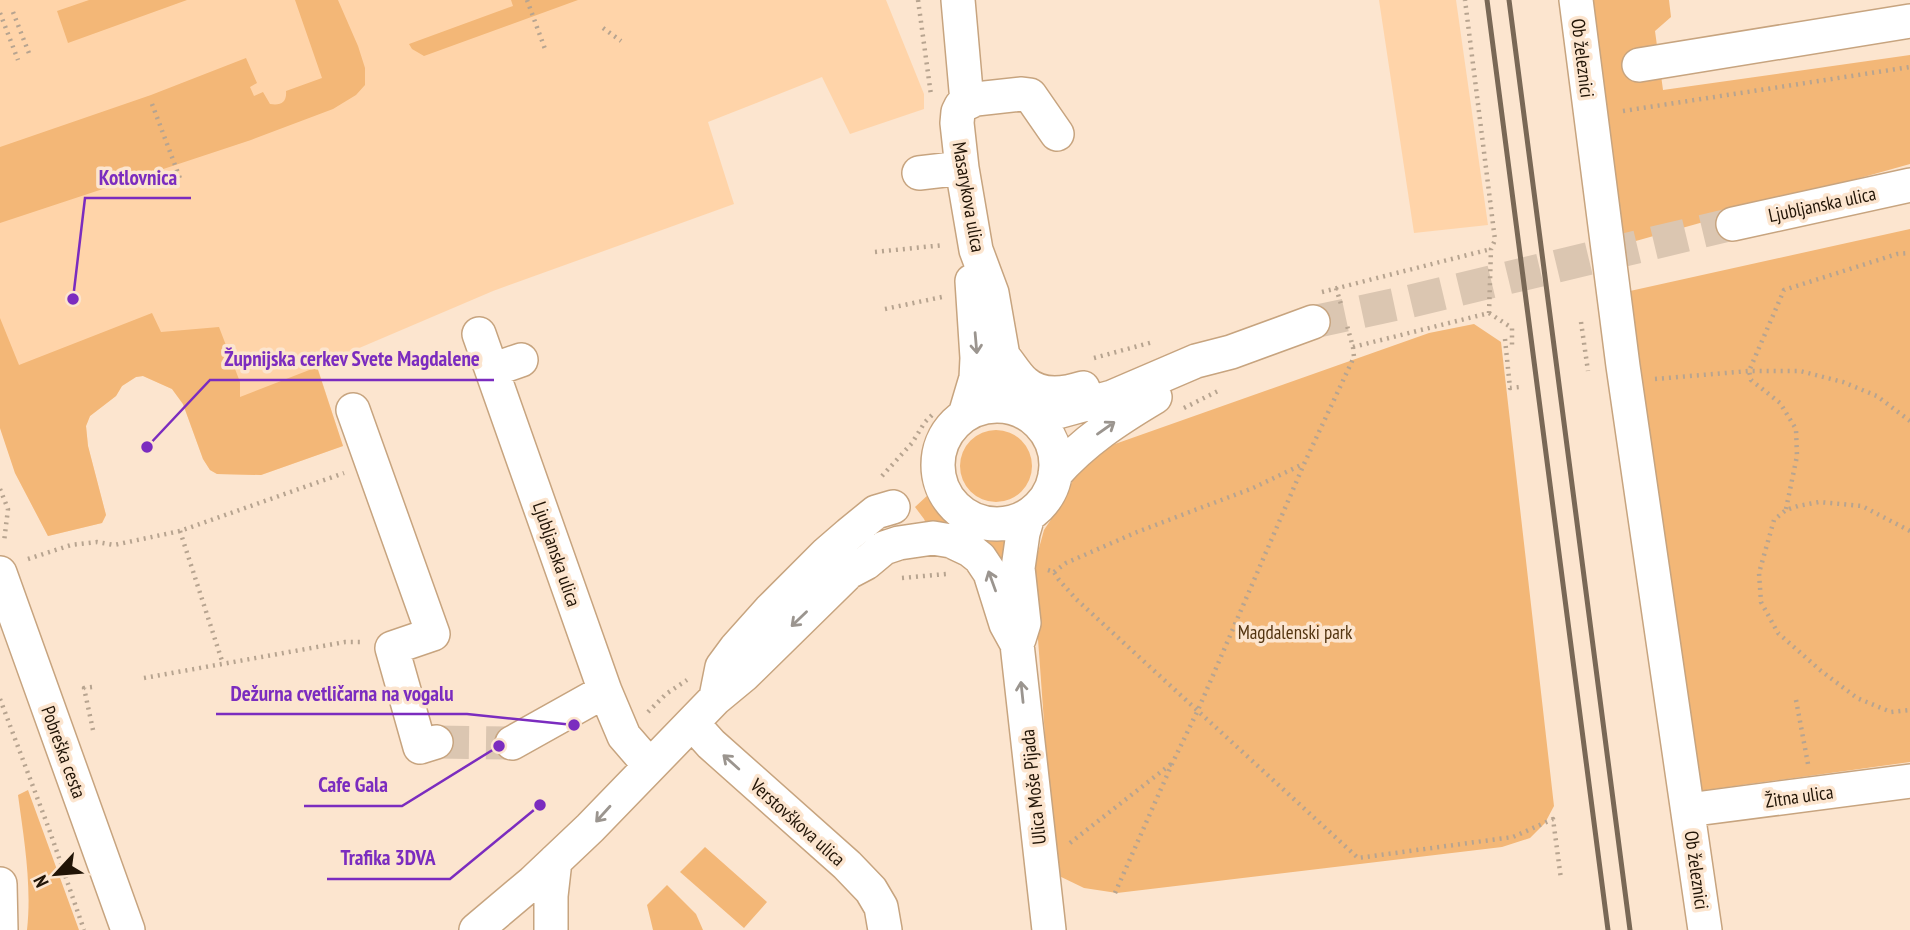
<svg xmlns="http://www.w3.org/2000/svg" width="1910" height="930" font-family="'PT Sans Narrow',sans-serif">
<style>
.built{fill:#ffd4a9}
.green{fill:#f3b777}
.lines{fill:none;stroke-linecap:round;stroke-linejoin:round}
.minor-tunnel{stroke:#dbc6b1;stroke-width:33;stroke-dasharray:33 17;stroke-linecap:butt}
.minor-casing{stroke:#c7a47f;stroke-width:36}
.path{stroke:#b7a490;stroke-width:4.5;stroke-dasharray:2 5;stroke-linecap:butt}
.minor{stroke:#fff;stroke-width:33}
.rail{stroke:#796856;stroke-width:5}
.oneway{stroke:#9b958f}
.labels{text-anchor:middle;stroke-width:7;stroke-linejoin:round;paint-order:stroke}
.street-label{font-size:19px;fill:#211406;stroke:#fce5cf}
.park-label{font-size:19px;fill:#533511;stroke:#fce5cf}
.leader{fill:none;stroke:#7b2cbf;stroke-width:2.5}
.callout-dot{fill:#7b2cbf;stroke:#fce5cf;stroke-width:2.5}
.callout-label{font-size:21px;text-anchor:middle;font-weight:bold;fill:#7b2cbf;stroke:#fce5cf;stroke-width:7;stroke-linejoin:round;paint-order:stroke}
</style>
<rect width="100%" height="100%" fill="#fce5cf"/>
<!-- built -->
<path class="built" d="M 0,0 L 886,0 L 924,94 L 924,109 L 850,134 L 822,77 L 708,122 L 734,204 L 493,291 L 317,366 L 343,446 L 261,475 L 217,474 L 210,470 L 203,459 L 183,404 L 172,389 L 143,376 L 136,377 L 122,386 L 116,396 L 90,416 L 86,426 L 88,446 L 106,515 L 102,523 L 48,536 L 15,473 L 0,428 Z
M 1379,0 L 1456,0 L 1488,225 L 1414,233 Z"/>
<!-- green -->
<path class="green" d="M 89,0 L 187,0 L 68,43 L 57,11 Z
M 295,0 L 338,0 L 358,46 L 365,68 L 365,85 L 356,95 L 333,109 L 251,140 L 0,223 L 0,147 L 151,95 L 246,58 L 257,83 L 250,87 L 254,96 L 263,92 L 270,104 C 281,106 287,102 286,91 L 322,78 Z
M 511,0 L 578,0 L 424,56 L 412,49 L 409,44 L 513,6 Z
M 1589,0 L 1669,0 L 1671,17 L 1655,31 L 1663,90 L 1910,55 L 1910,164 L 1618,246 Z
M 1910,229 L 1910,762 L 1699,791 L 1630,291 Z
M 152,313 L 161,332 L 219,327 L 240,382 L 240,397 L 317,367 L 343,446 L 261,475 L 217,474 L 210,470 L 203,459 L 183,404 L 172,389 L 143,376 L 136,377 L 122,386 L 116,396 L 90,416 L 86,426 L 88,446 L 106,515 L 102,523 L 48,536 L 15,473 L 0,428 L 0,318 L 19,365 Z
M 1474,324 L 1501,342 L 1554,806 L 1545,823 L 1530,838 L 1502,847 L 1117,893 L 1084,888 L 1055,874 L 1033,570 L 1044,530 L 1064,500 L 1075,475 L 1098,450 L 1429,333 Z
M960 466a36 36 0 1 1 72 0a36 36 0 1 1-72 0Z
M 929,494 C 947,531 970,539 1009,539 L 1010,557 L 992,560 L 928,528 L 924,519 L 915,507 Z
M 28,790 L 79,930 L 27,930 C 32,885 24,839 18,795 Z
M 705,847 L 767,902 L 744,928 L 680,872 Z
M 667,885 L 696,914 L 703,930 L 653,930 L 647,905 Z"/>
<g class="lines">
<!-- minor-tunnel -->
<path class="minor-tunnel" d="M 1313,322 L 1407,302 L 1733,224
M 436,742 L 512,743"/>
<defs>
<path id="minor" d="M 958,0 L 967,102
M 1576,0 L 1623,366 L 1705,930
M 1639,65 L 1910,21
M 919,173 L 962,168
M 1733,224 L 1910,185
M 479,334 L 605,691 L 624,736 L 650,766
M 1003,356 C 1010,364 1016,375 1024,382 C 1040,397 1064,394 1083,388
M 492,370 L 521,360
M938 465a59 59 0 1 1 118 0a59 59 0 1 1-118 0Z
M 1002,406 L 997,376 L 1003,356 L 992,293 L 976,250 L 962,168 L 957,123 L 958,112 L 961,106 L 976,99 L 1022,94 L 1030,95 L 1057,134
M 353,410 L 433,634 L 392,648 L 420,747 L 436,742
M 965,415 L 976,378 L 977,358 L 972,281
M 1030,416 L 1050,414 L 1112,397 L 1196,361 L 1231,352 L 1313,322
M 1055,474 C 1084,441 1118,419 1155,397
M 0,573 L 128,930
M 1019,639 L 1024,623 L 1018,568 L 1023,533 L 1028,516
M 716,697 L 722,667 L 736,648 L 770,610 L 827,553 L 849,534 L 876,512 L 893,507
M 693,724 L 711,744 L 847,865 L 871,890 L 881,907 L 885,930
M 512,743 L 605,691
M 1688,810 L 1910,781
M 0,884 L 1,930
M 476,930 L 533,882 L 590,828 L 715,699 L 744,675 L 849,572 L 866,563 L 884,548 L 899,543 L 933,538 L 951,541 L 970,550 L 980,558 L 990,573 L 1006,624 L 1017,644 L 1049,930
M 551,930 L 551,896 L 555,861"/>
</defs>
<!-- minor casing -->
<use href="#minor" class="minor-casing"/>
<!-- path -->
<path class="path" d="M 527,0 L 545,49
M 918,0 L 931,95
M 13,12 L 30,56
M 0,13 L 18,60
M 603,28 L 621,41
M 152,104 L 181,181
M 1623,111 L 1910,67
M 875,252 L 944,245
M 1336,288 L 1341,304
M 1322,292 L 1491,249
M 885,309 L 942,297
M 1489,313 L 1512,328 L 1512,346
M 1581,322 L 1588,371
M 1505,339 L 1510,388 L 1520,387 L 1518,388
M 1353,347 L 1489,313 L 1491,249 L 1495,240 L 1465,0
M 1094,358 L 1153,342
M 1655,379 L 1749,371 L 1800,371 L 1843,382 L 1877,396 L 1910,421
M 1184,408 L 1220,390
M 882,476 L 912,443 L 925,422 L 934,413
M 0,489 L 8,509 L 4,542
M 1786,509 L 1797,456 L 1796,429 L 1780,403 L 1751,380 L 1749,371 L 1784,290 L 1897,254 L 1910,253
M 180,531 L 223,664
M 1910,531 L 1862,506 L 1819,502 L 1798,506 L 1786,510 L 1774,520 L 1759,573 L 1761,602 L 1778,633 L 1820,670 L 1857,698 L 1891,712 L 1910,710
M 28,559 L 71,545 L 97,542 L 114,545 L 180,531 L 344,473
M 1048,570 L 1054,572 L 1059,580 L 1076,599 L 1358,858 L 1513,837 L 1553,819 L 1561,879
M 1054,572 L 1066,563 L 1137,532 L 1253,488 L 1303,464
M 902,578 L 946,574
M 144,678 L 345,642 L 364,642
M 92,687 L 84,688 L 93,730
M 0,699 L 49,829 L 84,930
M 1796,700 L 1808,764
M 648,712 L 666,694 L 687,680
M 1070,843 L 1171,764
M 1115,893 L 1172,764 L 1198,710 L 1304,464 L 1354,357 L 1353,347 L 1346,322"/>
<!-- minor -->
<use href="#minor" class="minor"/>
<!-- rail -->
<path class="rail" d="M 1487,0 L 1608,930
M 1509,0 L 1630,930"/>
</g>
<!-- one-way arrows -->
<defs><path id="oneway-shaft" d="M-6 0H5M1.5-3L5.5 0L1.5 3" fill="none" stroke-width="1.6" stroke-linecap="round" stroke-linejoin="round" transform="scale(1.75)"/></defs>
<g class="oneway">
<use href="#oneway-shaft" transform="translate(976 343) rotate(85)"/>
<use href="#oneway-shaft" transform="translate(1106 428) rotate(-35)"/>
<use href="#oneway-shaft" transform="translate(992 581) rotate(-110)"/>
<use href="#oneway-shaft" transform="translate(799 619) rotate(136)"/>
<use href="#oneway-shaft" transform="translate(1022 692) rotate(-96)"/>
<use href="#oneway-shaft" transform="translate(731 762) rotate(-138)"/>
<use href="#oneway-shaft" transform="translate(603 814) rotate(132)"/>
</g>
<g class="labels">
<!-- street labels -->
<g class="street-label">
<text transform="translate(1583 58) rotate(83)" y="7">Ob železnici</text>
<text transform="translate(969 197) rotate(80)" y="7">Masarykova ulica</text>
<text transform="translate(1822 204) rotate(-12)" y="7">Ljubljanska ulica</text>
<text transform="translate(557 554) rotate(71)" y="7">Ljubljanska ulica</text>
<text transform="translate(64 752) rotate(70)" y="7">Pobreška cesta</text>
<text transform="translate(1033 787) rotate(-96)" y="7">Ulica Moše Pijada</text>
<text transform="translate(1799 796) rotate(-8)" y="7">Žitna ulica</text>
<text transform="translate(798 822) rotate(42)" y="7">Verstovškova ulica</text>
<text transform="translate(1697 870) rotate(82)" y="7">Ob železnici</text>
</g>
<!-- park labels -->
<g class="park-label">
<text x="1295" y="639">Magdalenski park</text>
</g>
</g>
<!-- callouts -->
<path class="leader" d="M73 299L85 198H191M147 447L210 380H494M574 725L467 714H216M499 746L402 806H304M540 805L450 879H327"/>
<g class="callout-dot">
<circle cx="73" cy="299" r="7"/>
<circle cx="147" cy="447" r="7"/>
<circle cx="574" cy="725" r="7"/>
<circle cx="499" cy="746" r="7"/>
<circle cx="540" cy="805" r="7"/>
</g>
<g class="callout-label">
<text x="138" y="185">Kotlovnica</text>
<text x="352" y="366">Župnijska cerkev Svete Magdalene</text>
<text x="342" y="701">Dežurna cvetličarna na vogalu</text>
<text x="353" y="792">Cafe Gala</text>
<text x="388" y="865">Trafika 3DVA</text>
</g>
<!-- north arrow -->
<g transform="translate(56 874) rotate(244)" stroke="#fce5cf" stroke-width="5" paint-order="stroke">
<path d="M0-5L12 26L0 18L-12 26Z" fill="#211406"/>
<text y="-10" font-size="19" font-weight="bold" text-anchor="middle" fill="#211406">N</text>
</g>
</svg>
